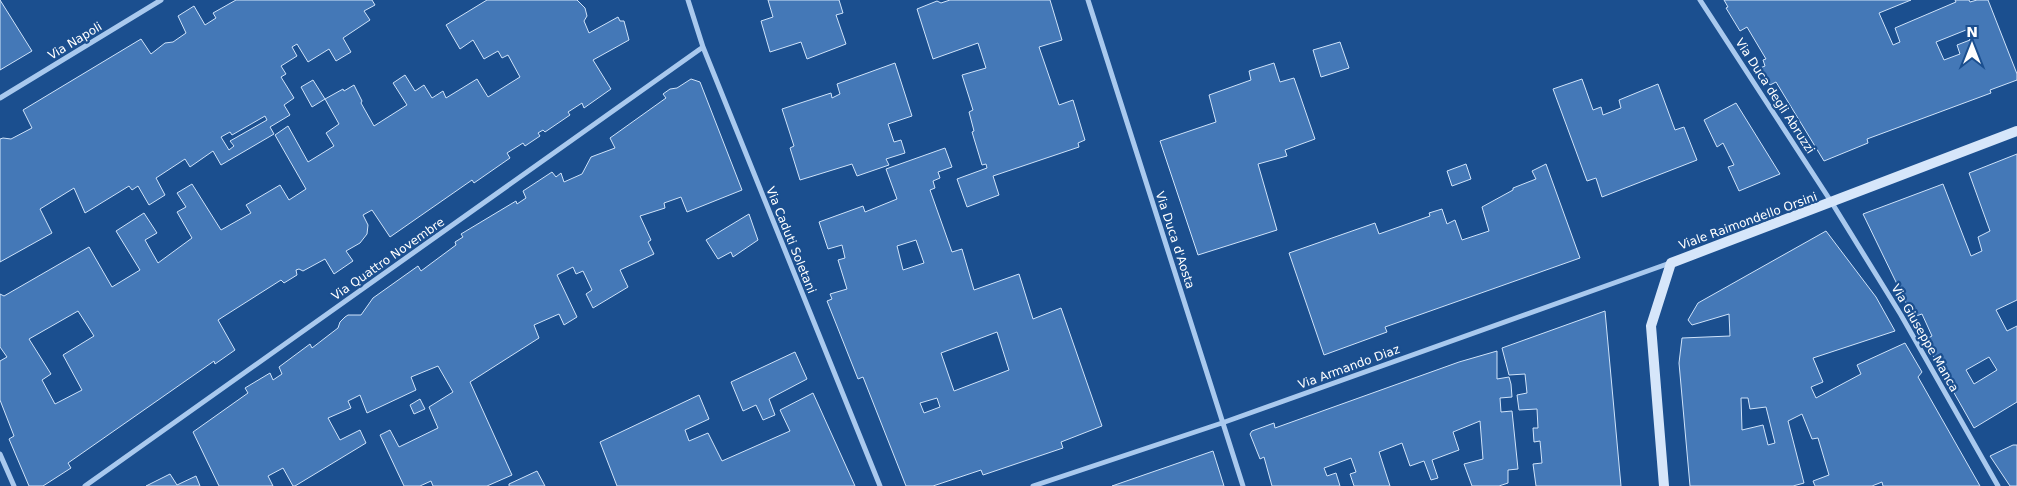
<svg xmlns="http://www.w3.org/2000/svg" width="2017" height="486" font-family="'DejaVu Sans',sans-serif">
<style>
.building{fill:#4478b7;stroke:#cfe3fa;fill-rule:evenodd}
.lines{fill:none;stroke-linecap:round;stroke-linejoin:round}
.street{stroke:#a9c9ee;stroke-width:5}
.secondary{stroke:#d6e6fa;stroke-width:10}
.labels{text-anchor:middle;stroke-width:4.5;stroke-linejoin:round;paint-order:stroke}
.street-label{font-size:12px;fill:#fff;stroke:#1b4f8f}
</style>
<rect width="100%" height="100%" fill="#1b4f8f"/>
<!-- building -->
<path class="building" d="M 0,0 L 32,51 L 0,70 Z
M 236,0 L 372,0 L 375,5 L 364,11 L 370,20 L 343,38 L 351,52 L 336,61 L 329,49 L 308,62 L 297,44 L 292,47 L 297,56 L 281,66 L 286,74 L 281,77 L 294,98 L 284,105 L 290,115 L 270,127 L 274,134 L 221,165 L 213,151 L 190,167 L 185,159 L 156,178 L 165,195 L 149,205 L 138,186 L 132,190 L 129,186 L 85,213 L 74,188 L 40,209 L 52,233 L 0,262 L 0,139 L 3,138 L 11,139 L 32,128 L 23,110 L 141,39 L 151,54 L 165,43 L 173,42 L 186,33 L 178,16 L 194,6 L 205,25 L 216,18 L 213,13 ZM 265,116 L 267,120 L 230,141 L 234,146 L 229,150 L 221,137 L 230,132 L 232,135 Z
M 487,0 L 577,0 L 585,8 L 587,16 L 584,21 L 589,33 L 618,17 L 620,21 L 624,21 L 629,40 L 593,60 L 611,89 L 584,108 L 582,103 L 568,112 L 570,115 L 545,132 L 543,130 L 538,133 L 540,136 L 525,146 L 523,143 L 507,153 L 510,158 L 474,183 L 472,180 L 390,237 L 372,210 L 363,215 L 368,225 L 367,234 L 360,243 L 346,251 L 353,261 L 334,274 L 325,259 L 303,271 L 299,269 L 296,270 L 297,275 L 284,283 L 281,280 L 218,320 L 235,350 L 215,364 L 214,361 L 68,463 L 71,468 L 43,486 L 29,486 L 9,439 L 14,436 L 0,400 L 0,361 L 7,357 L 0,347 L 0,294 L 4,296 L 89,247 L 112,287 L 140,270 L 116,231 L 144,213 L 157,233 L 145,240 L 158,263 L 192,238 L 177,212 L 186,207 L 177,193 L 192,184 L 221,230 L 251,213 L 246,205 L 280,185 L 289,200 L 306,189 L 275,135 L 288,126 L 308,162 L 334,146 L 326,133 L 339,124 L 325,99 L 343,89 L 344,91 L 354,85 L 362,101 L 361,103 L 374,126 L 407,105 L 393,83 L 405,75 L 415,91 L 424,85 L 432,98 L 443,91 L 446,98 L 477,79 L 488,97 L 520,77 L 508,55 L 502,58 L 498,51 L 484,59 L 473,40 L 460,49 L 446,25 ZM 78,311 L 94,336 L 63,355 L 82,390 L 55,404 L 42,380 L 51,374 L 29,339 Z
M 768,0 L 839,0 L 843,13 L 836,15 L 846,44 L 807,59 L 801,42 L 770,52 L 761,21 L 773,17 Z
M 950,0 L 1050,0 L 1062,40 L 1039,47 L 1059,105 L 1073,100 L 1085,140 L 1078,143 L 1079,147 L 993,176 L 999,195 L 967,207 L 957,179 L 987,168 L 986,164 L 982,165 L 972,132 L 974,131 L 969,112 L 973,110 L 962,75 L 986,68 L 978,43 L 933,59 L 917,9 L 937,1 L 941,3 Z
M 1724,0 L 1911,0 L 1879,13 L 1893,45 L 1900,42 L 1895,28 L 1956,2 L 1955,0 L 1969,0 L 1970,2 L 1977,0 L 1988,0 L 2017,74 L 2017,80 L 1990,90 L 1991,93 L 1867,139 L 1868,143 L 1824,161 L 1776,82 L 1770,85 L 1760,68 L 1765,66 L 1763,60 L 1766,59 L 1747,27 L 1740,31 L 1726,8 L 1728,7 ZM 1966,30 L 1970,40 L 1957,45 L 1960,54 L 1944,60 L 1936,42 Z
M 1340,42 L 1349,68 L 1321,77 L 1313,50 Z
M 895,63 L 912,116 L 888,124 L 894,142 L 901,140 L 905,153 L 886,159 L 889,165 L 857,176 L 852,164 L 800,180 L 790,148 L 794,146 L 782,109 L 831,93 L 832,98 L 840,94 L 837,84 Z
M 1274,63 L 1280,82 L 1294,78 L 1315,139 L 1285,150 L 1287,156 L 1258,164 L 1277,230 L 1198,255 L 1160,141 L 1216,122 L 1209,95 L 1251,80 L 1249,71 Z
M 691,79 L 700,82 L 742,190 L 687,212 L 681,197 L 664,203 L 665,208 L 640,216 L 651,240 L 648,242 L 654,254 L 620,270 L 628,287 L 593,308 L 586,294 L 592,290 L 583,271 L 576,274 L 573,267 L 557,275 L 577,317 L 564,325 L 559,314 L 534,325 L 539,338 L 470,382 L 512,475 L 487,486 L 433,486 L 431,481 L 420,486 L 404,486 L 380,435 L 390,430 L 399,447 L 438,428 L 429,407 L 453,392 L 438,366 L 411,377 L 416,390 L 367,413 L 360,395 L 348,401 L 351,408 L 328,418 L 340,440 L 360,430 L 366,443 L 295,486 L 293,486 L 283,468 L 268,476 L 273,486 L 219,486 L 193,432 L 248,393 L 245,388 L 270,373 L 273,380 L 282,374 L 279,367 L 310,344 L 312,348 L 338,328 L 340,322 L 345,317 L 348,315 L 361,315 L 373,298 L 418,266 L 421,271 L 456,245 L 455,242 L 463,237 L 461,234 L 516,201 L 517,204 L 526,198 L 523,191 L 552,172 L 556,177 L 561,173 L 564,182 L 582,174 L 591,157 L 615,148 L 610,138 L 666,98 L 663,94 L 670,89 L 677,88 Z
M 1582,79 L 1593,110 L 1601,107 L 1603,115 L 1621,108 L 1619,100 L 1658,84 L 1675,130 L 1684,127 L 1697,160 L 1602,197 L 1596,178 L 1587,181 L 1553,89 Z
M 313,80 L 325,99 L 312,107 L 301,87 Z
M 1736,103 L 1780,174 L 1739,191 L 1728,167 L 1734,165 L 1723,143 L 1717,147 L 1704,120 Z
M 945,148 L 952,167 L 938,172 L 940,178 L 933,181 L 935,188 L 930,190 L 952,252 L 962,249 L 974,290 L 1019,274 L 1033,319 L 1061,308 L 1102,426 L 1061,442 L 1063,448 L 983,475 L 981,470 L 933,486 L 906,486 L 863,377 L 858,379 L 827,301 L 832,299 L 830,294 L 847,289 L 838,260 L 845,258 L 842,245 L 828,249 L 819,222 L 863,206 L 865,212 L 897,199 L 886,169 ZM 916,240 L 924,263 L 903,270 L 897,246 ZM 997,332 L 1009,370 L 954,391 L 941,353 ZM 937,398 L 940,407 L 924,413 L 920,403 Z
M 2017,154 L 2017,300 L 1996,310 L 2007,331 L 2017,326 L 2017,402 L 1974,428 L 1924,340 L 1932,336 L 1922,314 L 1913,317 L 1863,214 L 1943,184 L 1971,256 L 1982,251 L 1978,237 L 1990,231 L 1969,173 ZM 1989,357 L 1997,370 L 1974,384 L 1966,370 Z
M 1466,164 L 1471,179 L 1452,186 L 1447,171 Z
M 1546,164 L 1580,258 L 1385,327 L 1387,332 L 1324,355 L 1289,253 L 1375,223 L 1379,234 L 1430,216 L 1429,213 L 1442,209 L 1447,224 L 1455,220 L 1462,240 L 1489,231 L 1482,207 L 1513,190 L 1513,188 L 1536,179 L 1532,171 Z
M 749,214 L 758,240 L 733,257 L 731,252 L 718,259 L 706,240 Z
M 1826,231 L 1876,297 L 1895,331 L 1813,358 L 1823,382 L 1811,387 L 1816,398 L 1861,374 L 1857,365 L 1905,343 L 1922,372 L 1918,377 L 1980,486 L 1883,486 L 1882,482 L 1872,486 L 1815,486 L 1813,481 L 1829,475 L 1818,438 L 1812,439 L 1802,414 L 1788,421 L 1804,483 L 1793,486 L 1690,486 L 1679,363 L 1682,338 L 1730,336 L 1729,314 L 1692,325 L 1688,320 L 1698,303 ZM 1741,398 L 1748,398 L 1750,409 L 1766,407 L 1775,443 L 1768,445 L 1763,425 L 1742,430 Z
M 1605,311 L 1621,486 L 1536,486 L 1533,464 L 1542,463 L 1540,441 L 1534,442 L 1533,428 L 1538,428 L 1537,409 L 1519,410 L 1517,395 L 1527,393 L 1525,374 L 1509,375 L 1502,348 Z
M 1497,351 L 1497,379 L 1509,377 L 1511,384 L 1512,397 L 1500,398 L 1501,412 L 1512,411 L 1518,469 L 1508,470 L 1508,483 L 1499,486 L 1472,486 L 1464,464 L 1483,459 L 1480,421 L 1453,432 L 1459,450 L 1432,460 L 1438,478 L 1431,480 L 1424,461 L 1410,466 L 1402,443 L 1379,452 L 1390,486 L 1354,486 L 1350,474 L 1356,472 L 1351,458 L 1324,468 L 1327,476 L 1336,473 L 1340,486 L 1272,486 L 1264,457 L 1260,459 L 1250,434 L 1252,431 L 1274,423 L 1275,428 L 1459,362 Z
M 795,352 L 807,379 L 769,399 L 775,415 L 763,420 L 756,405 L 743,411 L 731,382 Z
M 813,393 L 855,486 L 617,486 L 600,442 L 699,395 L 709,419 L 685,430 L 689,441 L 708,433 L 722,461 L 790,431 L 780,410 Z
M 420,399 L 425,409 L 414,414 L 410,405 Z
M 2013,445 L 2017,445 L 2017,486 L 2010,486 L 1990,456 Z
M 1213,451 L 1224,486 L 1112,486 Z
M 537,471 L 545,486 L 509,486 L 509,484 Z
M 170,474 L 177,485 L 196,476 L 200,486 L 146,486 Z"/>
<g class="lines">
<!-- street -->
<path class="street" d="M 688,0 L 703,47 L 880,486
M 1088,0 L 1243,486
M 1700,0 L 1832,203 L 1901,315 L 1998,486
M 0,98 L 161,0
M 0,454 L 14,486
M 85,486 L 703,47
M 1033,486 L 1222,423 L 1670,263"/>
<!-- secondary -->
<path class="secondary" d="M 1664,486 L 1651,326 L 1671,263 L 2017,131"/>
</g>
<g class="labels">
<!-- street labels -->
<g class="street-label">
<text transform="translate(75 41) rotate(-31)" y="4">Via Napoli</text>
<text transform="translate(1775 96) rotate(57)" y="4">Via Duca degli Abruzzi</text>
<text transform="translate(1748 221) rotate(-20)" y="4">Viale Raimondello Orsini</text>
<text transform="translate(791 240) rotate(68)" y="4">Via Caduti Soletani</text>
<text transform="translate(1175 240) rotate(72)" y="4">Via Duca d'Aosta</text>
<text transform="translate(388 259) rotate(-35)" y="4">Via Quattro Novembre</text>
<text transform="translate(1925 338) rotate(60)" y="4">Via Giuseppe Manca</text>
<text transform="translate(1349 367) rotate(-20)" y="4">Via Armando Diaz</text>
</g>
</g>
<!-- north arrow -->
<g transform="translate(1972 45)" stroke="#1b4f8f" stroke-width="4" paint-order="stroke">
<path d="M0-4L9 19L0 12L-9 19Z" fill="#ffffff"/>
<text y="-8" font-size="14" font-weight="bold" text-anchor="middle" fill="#ffffff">N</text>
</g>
</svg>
